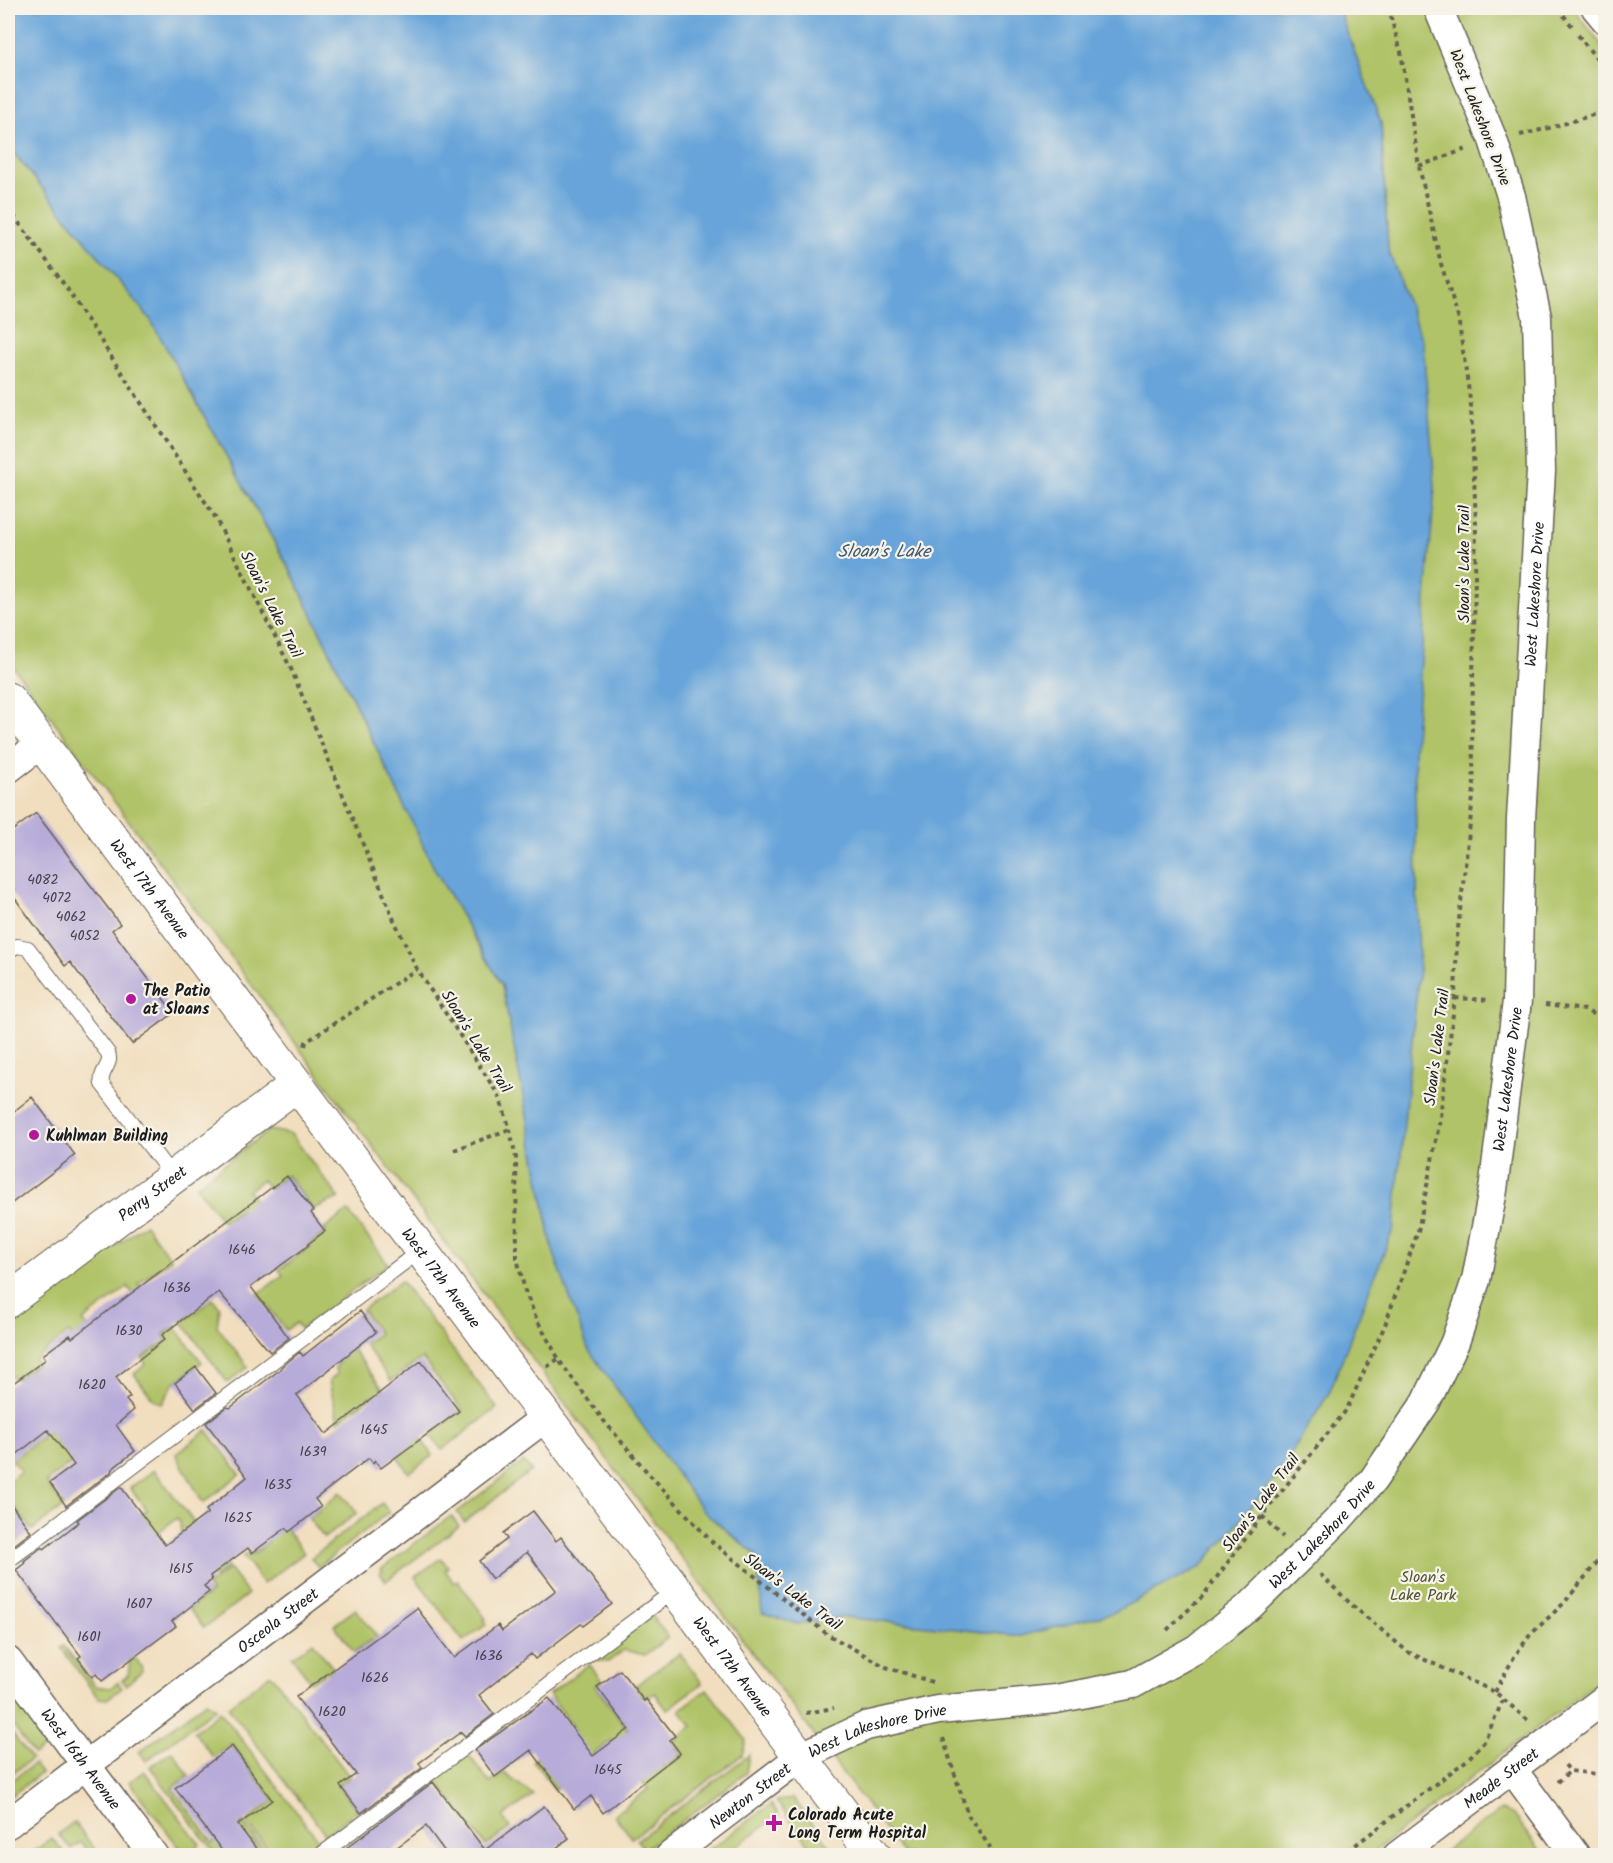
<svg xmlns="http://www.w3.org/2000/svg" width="1613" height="1863" font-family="Kalam,sans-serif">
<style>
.green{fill:#b0c367;stroke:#667042;stroke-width:1.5}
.water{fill:#68a4d9;stroke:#42607a;stroke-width:1.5}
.building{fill:#b7abd9}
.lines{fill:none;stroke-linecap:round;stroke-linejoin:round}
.service-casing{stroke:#676055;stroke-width:16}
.minor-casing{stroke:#676055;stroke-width:31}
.tertiary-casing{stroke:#676055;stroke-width:35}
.path{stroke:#676055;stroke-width:4;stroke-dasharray:4.5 4.5;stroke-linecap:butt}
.service{stroke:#fff;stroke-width:14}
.minor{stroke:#fff;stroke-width:28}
.tertiary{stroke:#fff;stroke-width:33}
.poi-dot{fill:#b5179e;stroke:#f7f3e8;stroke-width:2}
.labels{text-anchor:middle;stroke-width:4.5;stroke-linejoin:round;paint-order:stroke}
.number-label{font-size:14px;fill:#43404b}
.street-label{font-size:16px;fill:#1c1c1c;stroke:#f7f3e8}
.poi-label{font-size:16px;font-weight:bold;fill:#1c1c1c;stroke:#f7f3e8;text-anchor:start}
.park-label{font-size:16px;fill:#505636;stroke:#f7f3e8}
.water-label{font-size:18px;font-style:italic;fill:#3e5971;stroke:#f7f3e8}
</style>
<rect width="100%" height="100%" fill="#f7f3e8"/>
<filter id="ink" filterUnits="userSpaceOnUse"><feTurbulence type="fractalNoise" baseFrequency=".0167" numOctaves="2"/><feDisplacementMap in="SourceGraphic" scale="12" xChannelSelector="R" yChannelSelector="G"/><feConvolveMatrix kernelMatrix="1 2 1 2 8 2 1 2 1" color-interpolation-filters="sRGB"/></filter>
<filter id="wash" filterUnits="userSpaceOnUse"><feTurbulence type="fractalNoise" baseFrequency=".008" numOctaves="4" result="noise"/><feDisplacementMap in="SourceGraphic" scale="24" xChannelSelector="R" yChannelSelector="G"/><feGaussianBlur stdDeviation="1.35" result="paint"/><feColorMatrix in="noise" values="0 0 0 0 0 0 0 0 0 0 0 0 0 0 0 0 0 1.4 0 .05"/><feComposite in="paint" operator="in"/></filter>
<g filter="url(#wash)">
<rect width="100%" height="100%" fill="#f1debe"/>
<!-- green -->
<path class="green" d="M 1338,8 L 1573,8 L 1606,51 L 1605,1676 L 1369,1855 L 904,1855 L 8,660 L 8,146 L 150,319 L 293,576 L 436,872 L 502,985 L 553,1251 L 703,1511 L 757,1556 L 762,1612 L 797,1624 L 844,1617 L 1021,1636 L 1201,1567 L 1277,1476 L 1329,1393 L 1419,968 L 1414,750 L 1423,344 L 1388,249 L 1381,123 Z
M 269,1130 L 291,1134 L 339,1198 L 313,1209 L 287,1175 L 269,1189 L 262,1180 L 248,1191 L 257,1203 L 268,1240 L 285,1262 L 281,1265 L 240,1210 L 223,1222 L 196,1186 Z
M 348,1211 L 388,1264 L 301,1329 L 296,1323 L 286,1330 L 258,1294 L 283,1275 L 279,1270 L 311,1246 L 310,1244 L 326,1232 L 324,1229 Z
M 145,1224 L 171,1259 L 138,1284 L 170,1328 L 163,1334 L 128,1287 L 83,1321 L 117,1365 L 75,1339 L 69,1333 L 35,1359 L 37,1364 L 17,1379 L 8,1375 L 8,1327 Z
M 401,1281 L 497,1408 L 442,1450 L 430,1435 L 462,1410 L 422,1358 L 391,1381 L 364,1344 L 379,1333 L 362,1310 Z
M 213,1299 L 220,1308 L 217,1326 L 248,1367 L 228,1383 L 182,1322 Z
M 175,1327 L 202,1362 L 174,1383 L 162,1404 L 153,1399 L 134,1374 L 146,1364 L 142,1358 L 167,1340 L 163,1335 Z
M 338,1330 L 433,1455 L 409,1473 L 397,1457 L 401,1453 L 405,1437 L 373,1395 L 338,1421 L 329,1381 L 337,1374 L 335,1369 L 344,1351 Z
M 56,1426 L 94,1445 L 46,1482 L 64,1506 L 32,1530 L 14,1506 L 10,1509 L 8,1507 L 8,1482 L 21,1471 L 12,1460 Z
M 207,1430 L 240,1474 L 203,1503 L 176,1454 Z
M 523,1462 L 531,1471 L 464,1522 L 457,1512 Z
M 154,1470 L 228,1567 L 214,1578 L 181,1533 L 180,1522 L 177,1518 L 149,1539 L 139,1515 L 147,1510 L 130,1488 Z
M 340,1492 L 357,1513 L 324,1538 L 309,1519 Z
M 382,1503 L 389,1512 L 318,1567 L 311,1558 Z
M 275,1514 L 304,1553 L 263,1584 L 243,1556 L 248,1552 L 252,1555 L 269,1542 L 268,1539 Z
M 451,1516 L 459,1526 L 386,1581 L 380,1573 L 383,1571 L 381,1569 Z
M 441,1558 L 448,1567 L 445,1570 L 454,1583 L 458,1581 L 486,1619 L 484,1620 L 487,1624 L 463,1641 L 415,1577 Z
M 229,1569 L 248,1594 L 204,1628 L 189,1609 L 211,1592 L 207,1586 Z
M 356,1609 L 414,1686 L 408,1690 L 371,1640 L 354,1652 L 334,1625 Z
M 651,1614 L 668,1637 L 645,1655 L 624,1650 L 608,1662 L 593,1659 Z
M 103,1617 L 141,1666 L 142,1671 L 126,1685 L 122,1680 L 128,1675 L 130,1660 Z
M 313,1642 L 374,1722 L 369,1725 L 327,1671 L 311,1682 L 292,1657 Z
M 64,1646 L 95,1686 L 110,1688 L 118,1682 L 122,1688 L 107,1699 L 98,1698 L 61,1648 Z
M 680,1653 L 702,1683 L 667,1710 L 655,1693 L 648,1698 L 646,1696 L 644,1697 L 635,1686 Z
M 589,1664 L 602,1681 L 595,1686 L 649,1757 L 654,1753 L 665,1767 L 682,1754 L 673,1741 L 692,1726 L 680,1710 L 707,1689 L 746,1740 L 742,1755 L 632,1838 L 614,1815 L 648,1789 L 612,1740 L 593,1754 L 596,1759 L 555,1789 L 533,1761 L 575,1729 L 549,1694 Z
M 271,1674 L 350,1777 L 338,1786 L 358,1810 L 326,1835 L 228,1707 Z
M 8,1687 L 50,1744 L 34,1755 L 8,1719 Z
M 206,1702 L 216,1708 L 146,1761 L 139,1752 Z
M 220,1711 L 319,1841 L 300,1855 L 272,1855 L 246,1822 L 274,1800 L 231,1744 L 213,1757 L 194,1732 Z
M 8,1728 L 31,1759 L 8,1777 L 8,1751 L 12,1748 L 8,1742 Z
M 172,1751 L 189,1775 L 172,1788 L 211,1840 L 207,1843 L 150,1767 Z
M 468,1754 L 490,1783 L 504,1773 L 533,1795 L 503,1817 L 510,1828 L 486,1846 L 435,1779 Z
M 749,1755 L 746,1773 L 644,1850 L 637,1840 Z
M 34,1764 L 41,1773 L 8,1798 L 8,1783 Z
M 144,1771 L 200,1844 L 185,1855 L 129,1782 Z
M 793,1798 L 837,1855 L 817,1855 L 776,1801 Z
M 771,1804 L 779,1815 L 725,1855 L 702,1855 Z
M 1501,1810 L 1514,1815 L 1544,1855 L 1440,1855 Z
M 74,1822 L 99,1855 L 95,1855 L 91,1850 L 88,1852 L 81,1842 L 71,1849 L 58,1834 Z
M 243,1823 L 268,1855 L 263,1855 L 252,1841 L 233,1855 L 217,1855 L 209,1845 L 229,1830 L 235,1830 Z
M 52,1838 L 65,1854 L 29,1855 Z"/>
<!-- water -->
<path class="water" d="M 8,8 L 1338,8 L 1381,123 L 1388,249 L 1423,344 L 1435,486 L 1414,750 L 1419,968 L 1394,1227 L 1329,1393 L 1277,1476 L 1201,1567 L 1112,1613 L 1021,1636 L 844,1617 L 797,1624 L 762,1613 L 757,1556 L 703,1511 L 588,1349 L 553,1251 L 502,985 L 436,872 L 293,575 L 150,319 L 8,146 Z"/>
<g id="blocks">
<!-- building -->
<path class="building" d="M 36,813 L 120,924 L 112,930 L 174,1013 L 132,1044 L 70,962 L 65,966 L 8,889 L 8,834 Z
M 32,1097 L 75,1155 L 8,1206 L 8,1116 Z
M 287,1176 L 313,1211 L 311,1213 L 325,1231 L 308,1244 L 309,1245 L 251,1287 L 289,1338 L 270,1352 L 219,1292 L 162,1335 L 165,1339 L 116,1377 L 130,1397 L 126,1400 L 134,1410 L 116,1425 L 135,1451 L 112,1469 L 111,1472 L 66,1506 L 50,1483 L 74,1465 L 48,1430 L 8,1461 L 8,1387 L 46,1359 L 43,1355 L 70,1335 L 72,1338 Z
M 360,1311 L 376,1332 L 297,1395 L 326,1434 L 421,1361 L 459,1411 L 381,1468 L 375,1460 L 373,1463 L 369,1458 L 315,1499 L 321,1507 L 289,1532 L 286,1528 L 252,1553 L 248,1548 L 210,1576 L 212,1580 L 204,1586 L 209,1592 L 172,1621 L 176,1626 L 102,1681 L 96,1674 L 92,1677 L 78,1658 L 81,1656 L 16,1570 L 25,1563 L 24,1561 L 42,1547 L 44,1549 L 79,1522 L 77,1520 L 121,1487 L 165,1545 L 208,1513 L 206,1510 L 247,1477 L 206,1423 L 227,1407 L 230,1408 L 282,1368 L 281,1367 L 300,1352 L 303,1356 Z
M 196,1367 L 216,1393 L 195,1409 L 175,1383 Z
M 8,1500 L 31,1532 L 13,1546 L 8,1539 Z
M 533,1511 L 556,1541 L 561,1537 L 612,1604 L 583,1626 L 581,1624 L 535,1659 L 531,1654 L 479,1695 L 494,1714 L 465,1736 L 461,1732 L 454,1737 L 419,1763 L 422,1768 L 361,1813 L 340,1786 L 356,1774 L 296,1697 L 417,1608 L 454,1658 L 498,1625 L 502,1631 L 556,1590 L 527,1552 L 492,1579 L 479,1561 L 507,1539 L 503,1533 Z
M 620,1670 L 644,1701 L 646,1699 L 675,1736 L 670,1740 L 680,1753 L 603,1813 L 591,1796 L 574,1809 L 531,1750 L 495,1777 L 475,1750 L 549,1698 L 593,1756 L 629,1729 L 597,1687 Z
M 232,1746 L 272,1800 L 238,1825 L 262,1856 L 226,1856 L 175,1788 Z
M 433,1782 L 485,1850 L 544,1806 L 569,1838 L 546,1856 L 448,1856 L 426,1826 L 385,1856 L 336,1856 Z"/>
</g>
</g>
<g filter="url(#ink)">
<use href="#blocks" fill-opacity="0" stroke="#676055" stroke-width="1.5"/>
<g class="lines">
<defs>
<path id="service" d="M 8,951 L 17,946 L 28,948 L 108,1053 C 113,1065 99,1071 102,1084 L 173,1177
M 8,1561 L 421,1250
M 319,1856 L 675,1590"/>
<g id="minor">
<path d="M 1596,8 L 1606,20"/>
<path d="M 8,769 L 41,744"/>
<path id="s1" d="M 8,1661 L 154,1856"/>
<path d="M 1512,1769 L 1576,1856"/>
<path id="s2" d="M 8,1824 L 546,1417"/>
<path id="s3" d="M 670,1856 L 800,1757 L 866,1726 L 938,1710 L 1056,1699 L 1133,1684 L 1196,1649 L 1251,1605 L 1338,1520 L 1373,1480 L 1426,1402 L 1455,1342 L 1476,1280 L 1493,1190 L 1517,1001 L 1521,819 L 1541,471 L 1537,317 L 1511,196 L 1493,140 L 1438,8"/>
<path id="s4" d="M 1397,1856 L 1606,1698"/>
</g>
<g id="tertiary">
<path id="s5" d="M 8,699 L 875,1856"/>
<path id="s6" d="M 8,1301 L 296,1085"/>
</g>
</defs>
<!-- service casing -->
<use href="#service" class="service-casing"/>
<!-- minor casing -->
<use href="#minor" class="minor-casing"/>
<!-- tertiary casing -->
<use href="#tertiary" class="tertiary-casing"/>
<!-- path -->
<path class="path" d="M 1558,8 L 1572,26
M 1578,35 L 1606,71
M 1520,135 L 1553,127 L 1606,111
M 1419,166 L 1467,149
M 8,208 L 66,287 L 215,517 L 292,671 L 394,920 L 417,969 L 499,1096 L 509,1126 L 516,1158 L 517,1258 L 525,1291 L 537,1320 L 561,1363 L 604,1421 L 648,1473 L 711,1541 L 827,1634 L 886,1667 L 932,1682
M 1455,998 L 1490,1000
M 1545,1005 L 1585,1010 L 1606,1021
M 305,1046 L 306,1042 L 417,969
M 454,1150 L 510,1129
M 547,1367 L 558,1359
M 1262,1516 L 1283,1537
M 1320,1574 L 1353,1606 L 1408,1652 L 1495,1692 L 1530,1722
M 1167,1630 L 1203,1596 L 1262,1516 L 1347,1409 L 1385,1325 L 1418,1231 L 1439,1125 L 1455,998 L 1457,937 L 1474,788 L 1472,733 L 1476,524 L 1471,406 L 1458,317 L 1441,264 L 1419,166 L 1401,52 L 1388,8
M 1495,1692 L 1514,1657 L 1530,1635 L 1564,1603 L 1598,1561 L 1606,1556
M 806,1713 L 834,1708
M 943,1738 L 968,1815 L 996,1856
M 1565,1765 L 1570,1771 L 1606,1775
M 1558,1782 L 1570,1771
M 1341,1856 L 1467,1760 L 1484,1742 L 1503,1700"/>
<!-- service -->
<use href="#service" class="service"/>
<!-- minor -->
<use href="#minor" class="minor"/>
<!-- tertiary -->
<use href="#tertiary" class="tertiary"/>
</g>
</g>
<!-- markers -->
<g class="poi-dot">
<circle cx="131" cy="999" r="6"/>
<circle cx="34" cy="1135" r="6"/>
<path d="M771 1814h6v6h6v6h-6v6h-6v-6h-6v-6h6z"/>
</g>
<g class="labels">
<!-- number labels -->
<g class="number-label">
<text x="43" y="884">4082</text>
<text x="57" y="902">4072</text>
<text x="71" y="921">4062</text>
<text x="85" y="940">4052</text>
<text x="242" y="1254">1646</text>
<text x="177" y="1292">1636</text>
<text x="129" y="1335">1630</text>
<text x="92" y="1389">1620</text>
<text x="374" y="1434">1645</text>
<text x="313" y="1456">1639</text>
<text x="278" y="1489">1635</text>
<text x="238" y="1522">1625</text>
<text x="181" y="1573">1615</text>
<text x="139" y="1608">1607</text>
<text x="89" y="1641">1601</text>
<text x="489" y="1660">1636</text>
<text x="375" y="1682">1626</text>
<text x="332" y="1716">1620</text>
<text x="608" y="1774">1645</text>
</g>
<!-- street labels -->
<g class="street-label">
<text transform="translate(1481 117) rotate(69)" y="6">West Lakeshore Drive</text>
<text transform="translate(1463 564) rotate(-90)" y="6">Sloan's Lake Trail</text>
<text dy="6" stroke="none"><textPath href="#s3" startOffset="1740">West Lakeshore Drive</textPath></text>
<text transform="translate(272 604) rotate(63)" y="6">Sloan's Lake Trail</text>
<text dy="6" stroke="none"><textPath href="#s5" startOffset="237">West 17th Avenue</textPath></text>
<text transform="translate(477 1041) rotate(58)" y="6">Sloan's Lake Trail</text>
<text transform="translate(1436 1047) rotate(-83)" y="6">Sloan's Lake Trail</text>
<text dy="6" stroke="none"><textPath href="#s3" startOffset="1254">West Lakeshore Drive</textPath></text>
<text dy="6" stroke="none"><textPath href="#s6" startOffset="180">Perry Street</textPath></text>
<text dy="6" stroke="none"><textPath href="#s5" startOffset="723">West 17th Avenue</textPath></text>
<text transform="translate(1260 1502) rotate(-53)" y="6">Sloan's Lake Trail</text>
<text dy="6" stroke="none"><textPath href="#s3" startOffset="750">West Lakeshore Drive</textPath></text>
<text transform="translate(793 1591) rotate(37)" y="6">Sloan's Lake Trail</text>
<text dy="6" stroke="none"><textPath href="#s2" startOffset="338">Osceola Street</textPath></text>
<text dy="6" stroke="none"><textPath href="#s5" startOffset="1209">West 17th Avenue</textPath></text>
<text dy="6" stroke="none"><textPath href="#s3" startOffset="246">West Lakeshore Drive</textPath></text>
<text dy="6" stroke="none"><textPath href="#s1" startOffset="122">West 16th Avenue</textPath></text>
<text dy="6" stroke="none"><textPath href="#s4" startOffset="130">Meade Street</textPath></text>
<text dy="6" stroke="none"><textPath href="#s3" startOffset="100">Newton Street</textPath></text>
</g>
<!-- poi labels -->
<g class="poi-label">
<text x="143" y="996">The Patio<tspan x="143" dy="18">at Sloans</tspan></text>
<text x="46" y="1141">Kuhlman Building</text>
<text x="788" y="1820">Colorado Acute<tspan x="788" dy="18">Long Term Hospital</tspan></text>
</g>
<!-- park labels -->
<g class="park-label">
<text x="1423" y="1582">Sloan's<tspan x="1423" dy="18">Lake Park</tspan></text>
</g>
<!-- water labels -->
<g class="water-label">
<text x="884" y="557">Sloan's Lake</text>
</g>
</g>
<!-- margin -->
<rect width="1613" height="1863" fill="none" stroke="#f7f3e8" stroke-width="30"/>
</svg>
